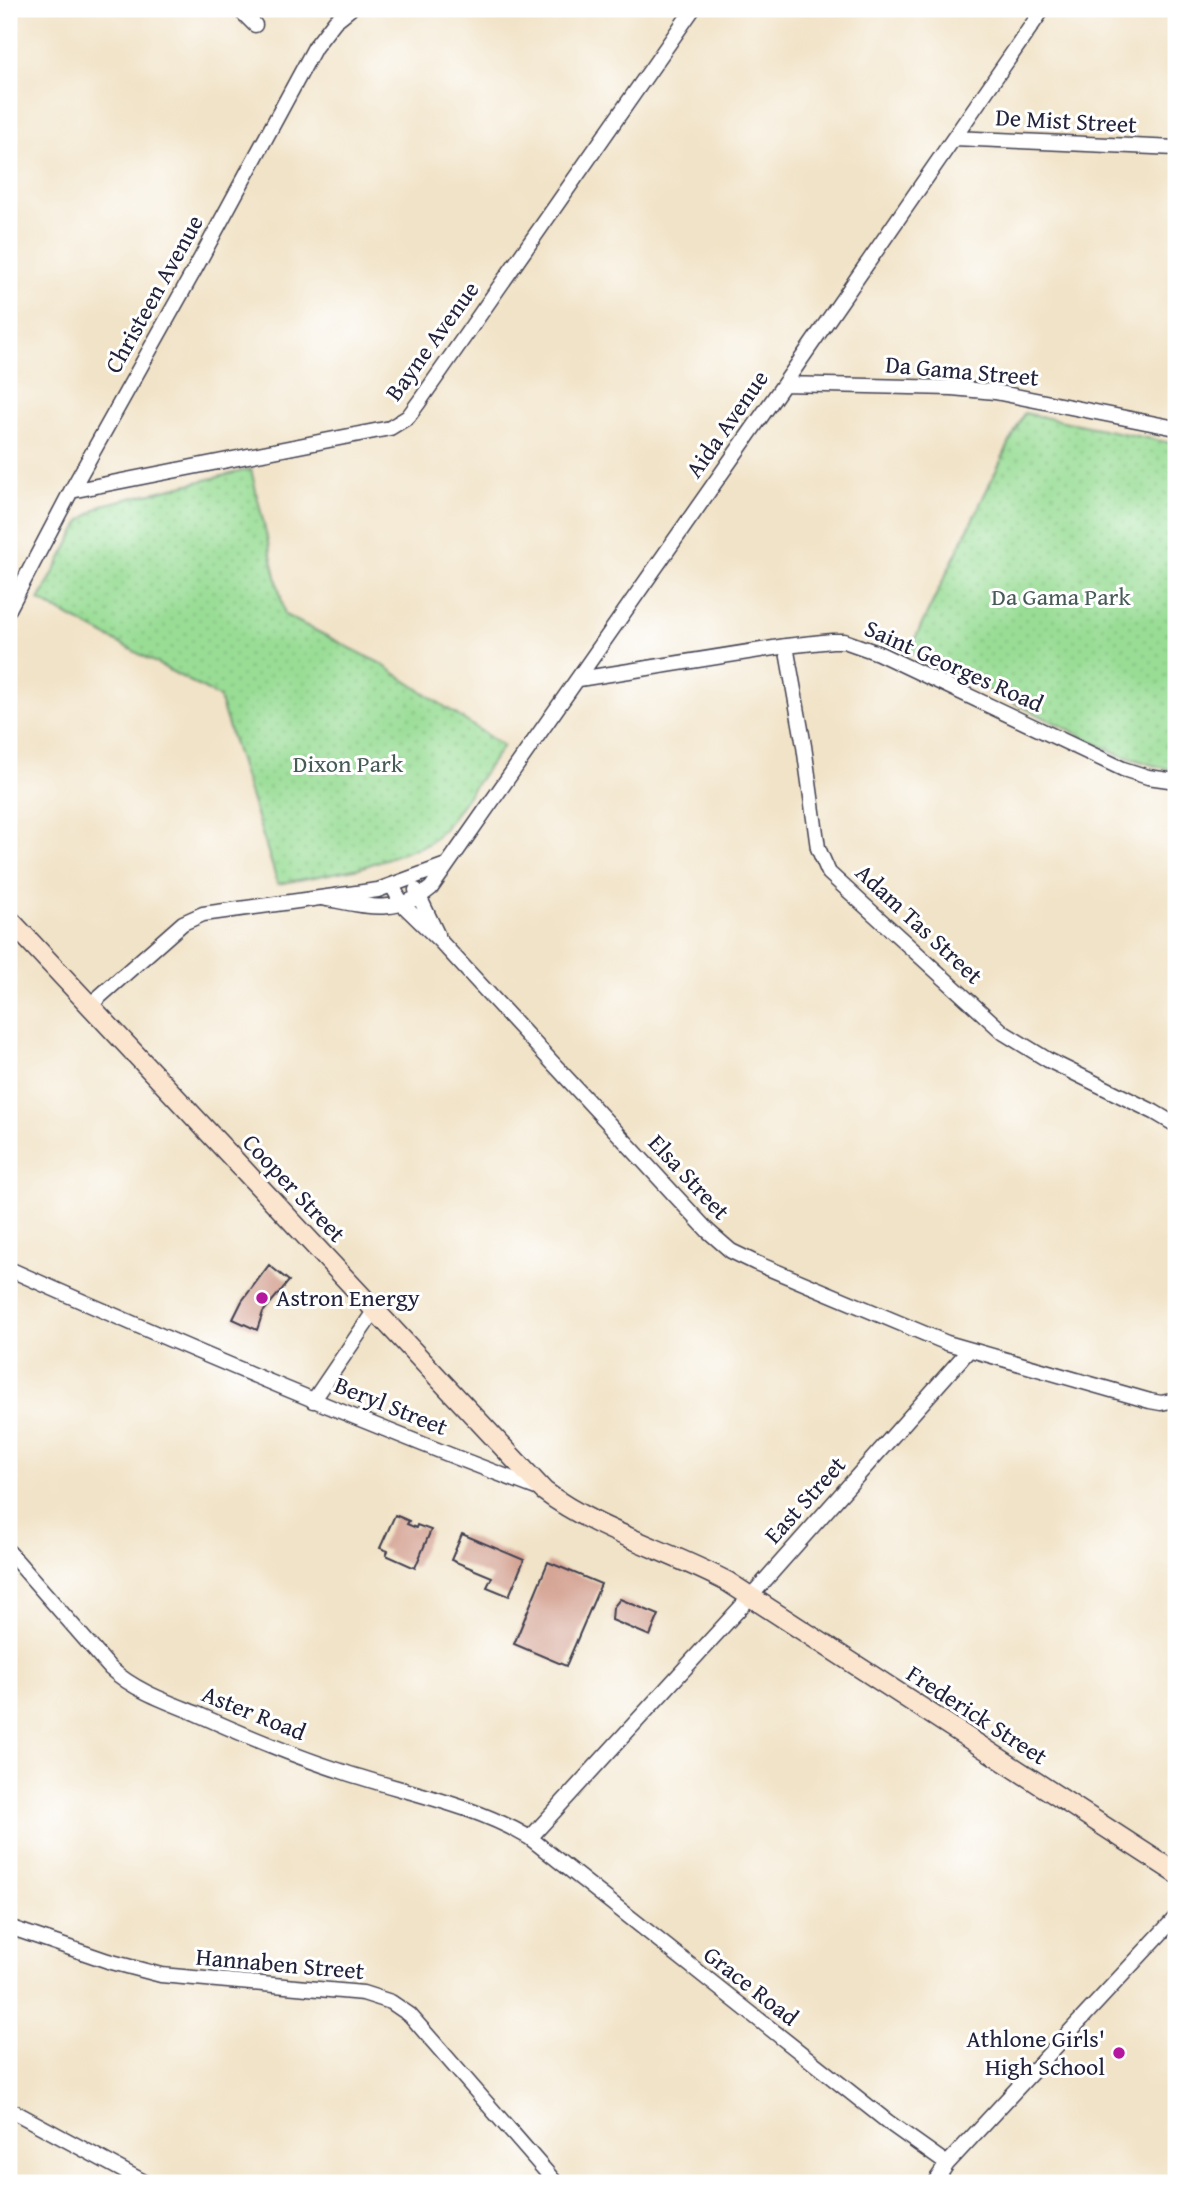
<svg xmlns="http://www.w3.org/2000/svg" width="1185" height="2192" font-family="'Gentium Book Plus',serif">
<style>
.park{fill:url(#park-dots);stroke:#5e8068;stroke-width:2}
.building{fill:#d5a595}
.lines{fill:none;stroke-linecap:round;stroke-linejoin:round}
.street-casing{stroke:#413f50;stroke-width:17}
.secondary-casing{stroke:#413f50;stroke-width:22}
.street{stroke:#fff;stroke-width:14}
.secondary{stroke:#fce5cf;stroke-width:19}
.poi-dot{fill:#b5179e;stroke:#fff;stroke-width:2.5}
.labels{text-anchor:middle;stroke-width:6;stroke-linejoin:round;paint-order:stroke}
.street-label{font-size:24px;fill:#22223b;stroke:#fff}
.park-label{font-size:24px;fill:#465a56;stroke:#fff}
.poi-label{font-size:24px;fill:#22223b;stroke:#fff;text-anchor:start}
</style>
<defs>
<pattern id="park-dots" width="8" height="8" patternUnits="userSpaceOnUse" patternTransform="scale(1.75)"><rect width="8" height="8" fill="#99dd95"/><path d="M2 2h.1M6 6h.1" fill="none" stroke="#84bd81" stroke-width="1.8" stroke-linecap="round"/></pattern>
</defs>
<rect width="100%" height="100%" fill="#fff"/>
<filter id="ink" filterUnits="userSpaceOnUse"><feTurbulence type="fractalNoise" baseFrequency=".0143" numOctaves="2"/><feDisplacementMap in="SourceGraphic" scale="14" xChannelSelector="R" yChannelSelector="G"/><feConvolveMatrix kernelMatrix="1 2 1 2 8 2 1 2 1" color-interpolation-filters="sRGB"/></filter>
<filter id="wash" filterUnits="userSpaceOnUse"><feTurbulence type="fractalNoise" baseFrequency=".00686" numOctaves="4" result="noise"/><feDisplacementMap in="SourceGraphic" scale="28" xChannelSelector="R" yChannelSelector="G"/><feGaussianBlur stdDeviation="1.57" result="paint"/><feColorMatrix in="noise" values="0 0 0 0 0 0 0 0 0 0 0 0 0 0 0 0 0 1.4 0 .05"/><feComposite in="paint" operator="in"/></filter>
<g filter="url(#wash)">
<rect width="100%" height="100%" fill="#f1e3c7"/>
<!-- park -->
<path class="park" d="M 1024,413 L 1176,444 L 1176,770 L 1159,767 L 1120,755 L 909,651 Z
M 251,469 L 285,615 L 380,663 L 503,746 L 444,829 L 428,844 L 360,868 L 278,884 L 219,697 L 39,600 L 81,521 L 102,505 Z"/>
<g id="blocks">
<!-- building -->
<path class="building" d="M 269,1265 L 289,1281 L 263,1312 L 257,1330 L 233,1319 L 242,1301 Z
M 395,1515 L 409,1521 L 407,1524 L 416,1528 L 417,1525 L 431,1530 L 415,1568 L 386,1555 L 388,1551 L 380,1548 Z
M 462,1534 L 524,1560 L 509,1596 L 487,1587 L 492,1577 L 451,1560 Z
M 548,1562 L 601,1584 L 566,1666 L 514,1644 Z
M 620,1599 L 659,1615 L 650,1636 L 612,1620 L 613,1608 Z"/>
</g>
</g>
<g filter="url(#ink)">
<use href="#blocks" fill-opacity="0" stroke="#413f50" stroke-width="2"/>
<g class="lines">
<defs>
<path id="street" d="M 239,9 L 255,25
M 954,138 L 1176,148
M 784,384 L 952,388 L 995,392 L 1176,428
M 71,491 L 390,428 L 408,417 L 419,402 L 693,9
M 9,609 L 71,491 L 195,269 L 315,47 L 335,21 L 350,9
M 786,646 L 804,746 L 818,848 L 829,873 L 1004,1033 L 1048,1060 L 1154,1112 L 1176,1125
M 579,679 L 786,646 L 832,641 L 844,641 L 878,653 L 1123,769 L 1148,777 L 1176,781
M 392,886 L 403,905 L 441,942 L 708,1231 L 731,1251 L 756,1263 L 947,1343 L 1150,1401 L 1161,1403 L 1176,1400
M 416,890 L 437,934
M 322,898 C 363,905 396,917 431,888 L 784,384 L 1043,9
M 90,1005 L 183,923 L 203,914 L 378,890 L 446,865
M 9,1269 C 184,1347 360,1422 539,1489
M 313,1401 L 375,1310
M 9,1552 L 110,1668 C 134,1690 165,1701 195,1713 C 244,1735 293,1756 344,1772 C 407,1793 473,1804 530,1838 L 888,2122 L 947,2164
M 530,1838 L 751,1596 L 969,1350
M 9,1927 L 108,1961 L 161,1975 L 363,1993 L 391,2002 L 410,2015 L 556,2183
M 9,2109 L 146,2183
M 934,2183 L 947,2164 L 1176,1917"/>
<path id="secondary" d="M 9,919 L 544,1491 C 595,1530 670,1551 728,1582 L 1176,1873"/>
</defs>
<!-- street casing -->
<use href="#street" class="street-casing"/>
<!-- secondary casing -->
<use href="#secondary" class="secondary-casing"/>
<!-- street -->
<use href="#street" class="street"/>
<!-- secondary -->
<use href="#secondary" class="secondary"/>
</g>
</g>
<!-- markers -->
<g class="poi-dot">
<circle cx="262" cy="1298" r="7"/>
<circle cx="1119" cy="2053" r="7"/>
</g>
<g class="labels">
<!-- street labels -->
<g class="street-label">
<text transform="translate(1066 121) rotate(3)" y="8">De Mist Street</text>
<text transform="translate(154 294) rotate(-61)" y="8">Christeen Avenue</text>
<text transform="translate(432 341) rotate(-54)" y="8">Bayne Avenue</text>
<text transform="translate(962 371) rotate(5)" y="8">Da Gama Street</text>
<text transform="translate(727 424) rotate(-55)" y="8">Aida Avenue</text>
<text transform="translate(954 666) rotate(24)" y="8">Saint Georges Road</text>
<text transform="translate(919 924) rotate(43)" y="8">Adam Tas Street</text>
<text transform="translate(689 1177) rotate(47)" y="8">Elsa Street</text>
<text transform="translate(294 1188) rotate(47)" y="8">Cooper Street</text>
<text transform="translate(391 1406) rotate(22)" y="8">Beryl Street</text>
<text transform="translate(805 1500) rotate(-48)" y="8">East Street</text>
<text transform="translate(254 1713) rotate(22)" y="8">Aster Road</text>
<text transform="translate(977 1715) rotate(33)" y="8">Frederick Street</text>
<text transform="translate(280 1964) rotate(5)" y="8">Hannaben Street</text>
<text transform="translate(751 1986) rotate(38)" y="8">Grace Road</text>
</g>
<!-- park labels -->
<g class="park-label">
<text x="1061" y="605">Da Gama Park</text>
<text x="348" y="772">Dixon Park</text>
</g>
<!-- poi labels -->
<g class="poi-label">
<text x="276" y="1306">Astron Energy</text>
<text x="1105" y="2047" text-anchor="end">Athlone Girls'<tspan x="1105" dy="28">High School</tspan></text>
</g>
</g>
<!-- margin -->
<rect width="1185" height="2192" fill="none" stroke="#fff" stroke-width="35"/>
</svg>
